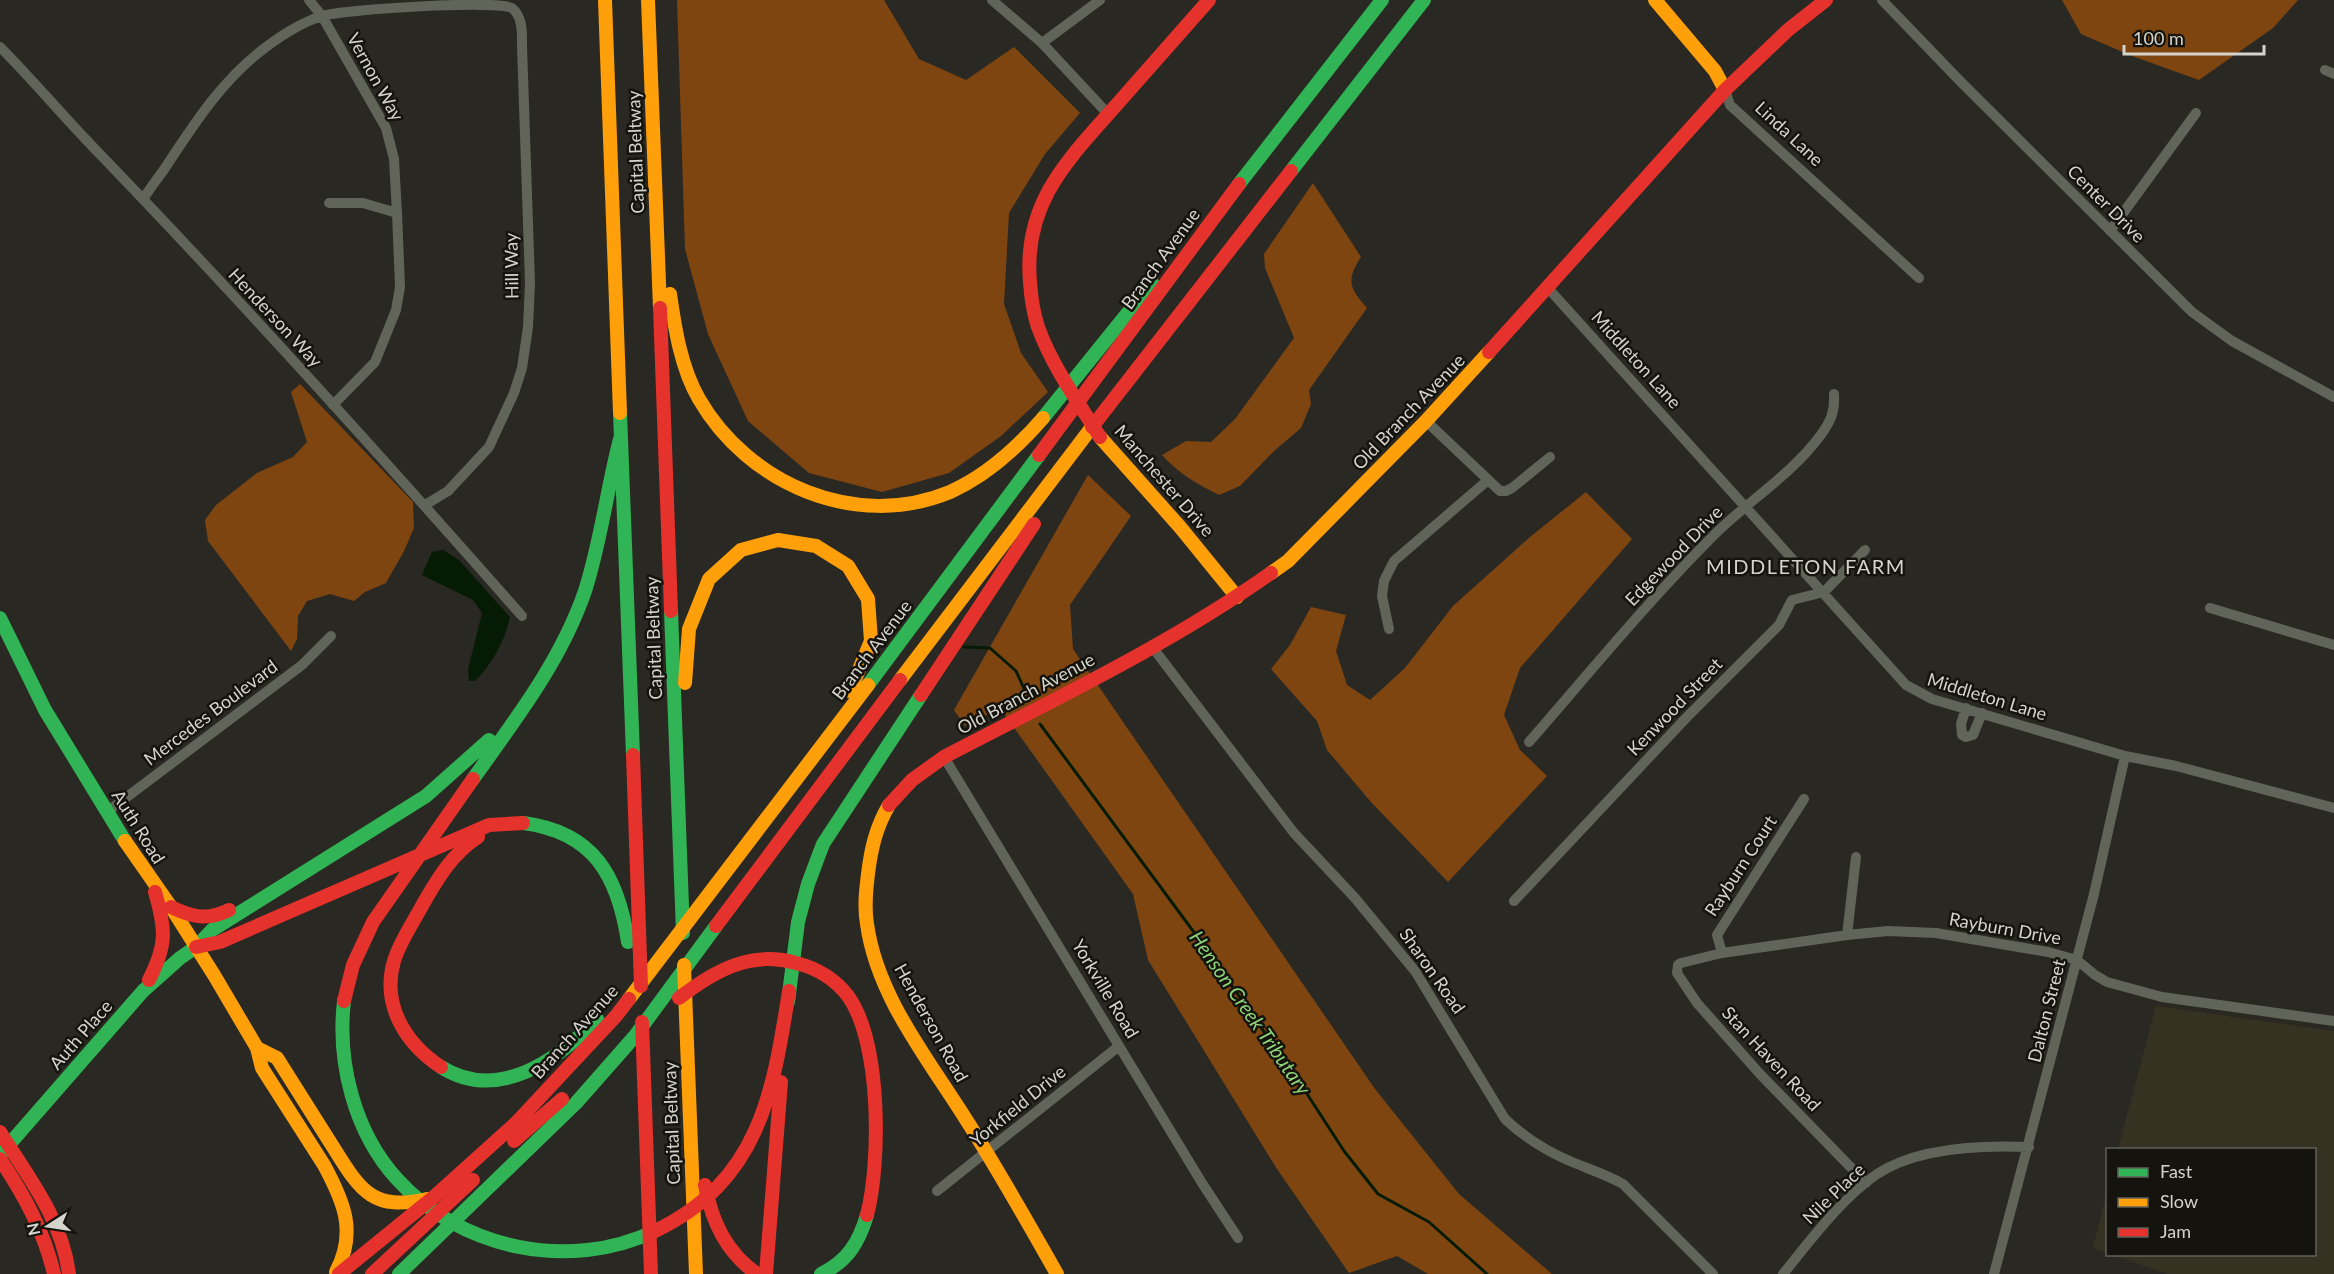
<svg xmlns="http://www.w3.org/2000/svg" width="2334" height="1274" font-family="Lato,sans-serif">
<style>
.built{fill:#363221}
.forest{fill:#7f4511}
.water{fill:#061b03}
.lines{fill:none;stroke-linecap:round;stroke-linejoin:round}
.stream{stroke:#061b03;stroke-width:3}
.street{stroke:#616458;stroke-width:10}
.fast{stroke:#30b455;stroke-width:14}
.slow{stroke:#ff9f0a;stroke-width:14}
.jam{stroke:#e5322d;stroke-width:14}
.labels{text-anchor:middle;stroke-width:5;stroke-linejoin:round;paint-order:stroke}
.street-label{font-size:18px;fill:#d5d4cc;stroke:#14130d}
.neighbourhood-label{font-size:20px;letter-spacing:1.5px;fill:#d5d4cc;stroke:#14130d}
.water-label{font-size:20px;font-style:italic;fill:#8ed479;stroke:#14130d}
</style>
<rect width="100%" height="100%" fill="#2a2822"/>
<!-- built -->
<path class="built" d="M 2156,1006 L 2334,1031 L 2334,1274 L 2168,1274 L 2113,1255 L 2314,1254 L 2314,1150 L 2118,1149 Z
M 2107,1191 L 2108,1253 L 2107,1253 L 2093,1248 Z"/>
<!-- forest -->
<path class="forest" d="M 677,0 L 884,0 L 919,59 L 966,80 L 1014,47 L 1080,113 L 1045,154 L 1009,213 L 1004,304 L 1021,353 L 1048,392 L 1001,436 L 949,473 L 882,492 L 809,473 L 748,421 L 708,334 L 685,249 Z
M 2062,0 L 2298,0 L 2273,28 L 2199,80 L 2132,56 L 2081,34 Z
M 1313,183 L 1361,257 C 1346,280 1349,288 1367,308 L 1309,390 L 1311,404 L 1301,428 L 1274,451 L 1240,486 L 1219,495 C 1197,484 1178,473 1162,455 L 1186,441 L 1211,442 L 1235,419 L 1294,338 L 1265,268 L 1264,254 Z
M 300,384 L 413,502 L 414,528 L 404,551 L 386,583 L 365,592 L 354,601 L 330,594 L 307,601 L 298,616 L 297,639 L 291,651 L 208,541 L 205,520 L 216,505 L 257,473 L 293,457 L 307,442 L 291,392 Z
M 1088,475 L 1131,516 L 1070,605 L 1073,649 L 1375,1089 L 1459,1194 L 1552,1274 L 1428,1274 L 1397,1256 L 1349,1273 L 1277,1169 L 1148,960 L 1133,894 L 1000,708 L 965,726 L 954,710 Z
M 1586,492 L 1632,539 L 1520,668 L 1504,715 L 1520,750 L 1547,776 L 1448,882 L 1371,802 L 1327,750 L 1317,721 L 1271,669 L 1290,645 L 1311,607 L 1346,615 L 1336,651 L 1347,685 L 1370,700 L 1405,668 L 1453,606 L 1530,537 Z"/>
<!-- water -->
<path class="water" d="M 443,550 L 459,560 L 510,617 C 505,641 492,664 475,681 L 469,681 L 468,669 L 482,613 L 473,600 L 422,575 L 432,552 Z"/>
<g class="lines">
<!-- stream -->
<path class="stream" d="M 964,647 L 990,648 L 1016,671 L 1026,693
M 1040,724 L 1196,935 L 1300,1083 L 1344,1151 L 1378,1194 L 1429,1222 L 1487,1274"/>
<!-- street -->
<path class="street" d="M 309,0 L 322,16 L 386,128 L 394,159 L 397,213
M 992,0 L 1042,43 L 1108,114
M 1882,0 L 1960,81 L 2192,312 L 2232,341 L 2334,397
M 1042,43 L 1100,0
M 0,47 C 32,79 61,114 93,147 C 240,299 382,457 522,616
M 2325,70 L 2334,74
M 1725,90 L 1730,105 L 1919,278
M 144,198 C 151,186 160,176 167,165 C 196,121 224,78 266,47 C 282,35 303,22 322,16 C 344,9 498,0 512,8 C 523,17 522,33 522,46 L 530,283 L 528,327 L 522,368 L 514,393 L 489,447 L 448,491 L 425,505
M 329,203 L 363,203 L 397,213 L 400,287 L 396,310 L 375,362 L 333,405
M 2110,231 L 2196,113
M 1547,287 L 1906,685 L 1932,699 L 2125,756 L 2176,766 L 2334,808
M 1426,421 L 1500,491 L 1506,491 L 1512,488 L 1550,457
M 2210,608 L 2334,645
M 1389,629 L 1382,596 L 1384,581 L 1394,561 L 1488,480
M 1153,648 L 1294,833 L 1355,898 L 1415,971 L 1505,1119 C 1523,1136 1548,1152 1572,1162 C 1589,1169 1607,1175 1623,1184 L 1713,1274
M 1966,708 L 1961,724 L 1962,735 L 1966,737 L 1973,735 L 1982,713
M 1529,742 C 1590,672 1649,600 1714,535 C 1748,501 1791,475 1820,436 C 1831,421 1835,412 1834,394
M 944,757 L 1202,1183 L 1238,1238
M 107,812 L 302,665 L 331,636
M 1514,901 L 1686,718 L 1779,625 L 1792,600 L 1824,592 L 1865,550
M 1847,935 L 1856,857
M 1722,953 L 1717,935 L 1804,799
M 1866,1183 L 1760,1074 L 1697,1003 L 1677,973 L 1678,965 L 1681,963 L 1722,953 L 1847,935 L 1888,931 L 1936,933 L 2048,952 L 2077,960 L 2095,975 L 2107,982 L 2162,997 L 2334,1021
M 937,1191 L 1119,1046
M 1783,1274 C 1810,1241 1841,1199 1877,1174 C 1918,1147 1982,1145 2029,1147
M 1994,1274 L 2094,894 L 2125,756"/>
<!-- fast -->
<path class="fast" d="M 1291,171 L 1424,0
M 1239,184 L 1382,0
M 620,413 L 633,755
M 1043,418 L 1152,283
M 671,611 L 683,933
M 0,618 L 45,710 L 125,841
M 868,685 L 1039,455
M 473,779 C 515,720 561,661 585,591 C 601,541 607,489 620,439
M 523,823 C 594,832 618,876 628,942
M 196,947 L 212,930 L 426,796 L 489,740
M 344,1001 C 337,1062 354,1132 397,1179 C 460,1249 569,1272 655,1231
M 788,1002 L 798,922 L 808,884 L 823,844 L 921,695
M 441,1067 C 498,1103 558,1060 597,1019
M 0,1155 L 143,991 L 180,958 L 196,947
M 399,1274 L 576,1103 L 635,1036 L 716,926
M 821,1274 C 848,1261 859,1242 867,1215"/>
<!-- slow -->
<path class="slow" d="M 605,0 L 620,413
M 648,0 L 660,308
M 1655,0 L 1715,71 L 1725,90
M 670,294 C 675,329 681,368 699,399 C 748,484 856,531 950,492 C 986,476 1017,448 1043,418
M 1100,437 L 1180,527 L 1237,597
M 1271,573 L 1288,561 L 1426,421 L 1489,352
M 900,680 L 1092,427
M 685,683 L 689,629 L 709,579 L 741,550 L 778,540 L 816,546 L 848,566 L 868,599 L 871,641 L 850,691
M 889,805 C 876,827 871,849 868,874 C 866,890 864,907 867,924 C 877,997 929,1060 967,1121 C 999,1171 1028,1223 1057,1274
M 125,841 L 171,907 L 214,975 L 257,1048 L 262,1068 L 324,1165
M 684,965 L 696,1274
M 629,999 L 868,685
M 257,1048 L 277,1058 L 335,1150
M 335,1150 C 361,1192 374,1211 427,1199
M 324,1165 C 344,1202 357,1232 336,1272"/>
<!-- jam -->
<path class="jam" d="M 660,308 L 671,611
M 1489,352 L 1725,90 L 1788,30 L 1826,0
M 1092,427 L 1291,171
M 1100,437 C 1078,402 1052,366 1038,327 C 1033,312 1031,297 1030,282 C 1023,201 1069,159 1119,102 C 1149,68 1179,34 1209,0
M 1039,455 L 1239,184
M 921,695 L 1034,524
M 633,755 L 641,986
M 889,805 L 912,780 L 944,757 C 1055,699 1169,645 1271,573
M 171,907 C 192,917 207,921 229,910
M 716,926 L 900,680
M 196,947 L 220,942 L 489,825 L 523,823
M 149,980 C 167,945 166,929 155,892
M 679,998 C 714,971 751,950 796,963 C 816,968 835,979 848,996 C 881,1042 881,1161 867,1215
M 344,1001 L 353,965 L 373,922 L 473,779
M 642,1022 L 651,1274
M 441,1067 C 406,1044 381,1005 394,961 C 400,941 413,923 423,904 C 438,878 452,854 478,837
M 0,1132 C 29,1178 62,1219 69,1274
M 514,1141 L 562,1099
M 0,1159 C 24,1195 44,1231 54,1274
M 705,1185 C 712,1222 726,1252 757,1274
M 655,1231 C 759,1181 773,1094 789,991
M 339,1274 L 435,1196 L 516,1123 L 616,1016 L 629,999
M 372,1274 L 473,1180
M 766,1274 L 781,1082"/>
</g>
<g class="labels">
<!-- street labels -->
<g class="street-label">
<text transform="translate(375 77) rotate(61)" y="6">Vernon Way</text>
<text transform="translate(1789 134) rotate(43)" y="6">Linda Lane</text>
<text transform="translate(636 152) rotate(-92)" y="6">Capital Beltway</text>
<text transform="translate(2106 204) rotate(45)" y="6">Center Drive</text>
<text transform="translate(1161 259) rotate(-54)" y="6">Branch Avenue</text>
<text transform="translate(512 266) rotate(-91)" y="6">Hill Way</text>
<text transform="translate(275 318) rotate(47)" y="6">Henderson Way</text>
<text transform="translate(1636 360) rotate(48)" y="6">Middleton Lane</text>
<text transform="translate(1409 412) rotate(-46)" y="6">Old Branch Avenue</text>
<text transform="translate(1164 481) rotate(49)" y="6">Manchester Drive</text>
<text transform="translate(1674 556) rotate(-46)" y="6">Edgewood Drive</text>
<text transform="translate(654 638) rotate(-92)" y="6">Capital Beltway</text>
<text transform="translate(872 650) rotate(-53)" y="6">Branch Avenue</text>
<text transform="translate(1026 694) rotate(-28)" y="6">Old Branch Avenue</text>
<text transform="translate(1987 697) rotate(17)" y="6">Middleton Lane</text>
<text transform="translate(1675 707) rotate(-46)" y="6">Kenwood Street</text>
<text transform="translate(211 713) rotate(-37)" y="6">Mercedes Boulevard</text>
<text transform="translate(138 827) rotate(58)" y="6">Auth Road</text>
<text transform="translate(1741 866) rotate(-57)" y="6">Rayburn Court</text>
<text transform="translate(2005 929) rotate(10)" y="6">Rayburn Drive</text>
<text transform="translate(1432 971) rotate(55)" y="6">Sharon Road</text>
<text transform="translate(1105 989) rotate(59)" y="6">Yorkville Road</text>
<text transform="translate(2047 1011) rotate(-76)" y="6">Dalton Street</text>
<text transform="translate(931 1023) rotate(61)" y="6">Henderson Road</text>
<text transform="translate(575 1032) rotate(-48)" y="6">Branch Avenue</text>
<text transform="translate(81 1035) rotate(-49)" y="6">Auth Place</text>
<text transform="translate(1771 1059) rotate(47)" y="6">Stan Haven Road</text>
<text transform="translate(1018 1106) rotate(-39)" y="6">Yorkfield Drive</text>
<text transform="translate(672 1123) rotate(-92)" y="6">Capital Beltway</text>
<text transform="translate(1834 1194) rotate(-44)" y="6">Nile Place</text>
</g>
<!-- neighbourhood labels -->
<g class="neighbourhood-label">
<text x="1806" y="574">MIDDLETON FARM</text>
</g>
<!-- water labels -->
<g class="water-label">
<text transform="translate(1250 1013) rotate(55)" y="7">Henson Creek Tributary</text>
</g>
</g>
<!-- legend -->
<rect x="2106" y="1148" width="210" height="108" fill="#14130d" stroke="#616059" stroke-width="1.5"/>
<rect x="2118" y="1168" width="30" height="9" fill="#30b455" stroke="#616059" stroke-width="1.5"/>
<text x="2160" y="1178" font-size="18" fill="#d5d4cc">Fast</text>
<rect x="2118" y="1198" width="30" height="9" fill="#ff9f0a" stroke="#616059" stroke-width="1.5"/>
<text x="2160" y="1208" font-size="18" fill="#d5d4cc">Slow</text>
<rect x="2118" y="1228" width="30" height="9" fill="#e5322d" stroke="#616059" stroke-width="1.5"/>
<text x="2160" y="1238" font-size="18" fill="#d5d4cc">Jam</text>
<!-- north arrow -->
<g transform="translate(48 1226) rotate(258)" stroke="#14130d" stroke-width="4.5" paint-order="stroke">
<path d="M0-4.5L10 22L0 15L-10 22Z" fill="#d5d4cc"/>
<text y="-9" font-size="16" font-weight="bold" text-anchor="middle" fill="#d5d4cc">N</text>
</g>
<!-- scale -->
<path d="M2124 45v9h140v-9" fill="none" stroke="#d5d4cc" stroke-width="3"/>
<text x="2133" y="45" font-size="18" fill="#d5d4cc" stroke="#14130d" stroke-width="4.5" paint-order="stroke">100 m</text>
</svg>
